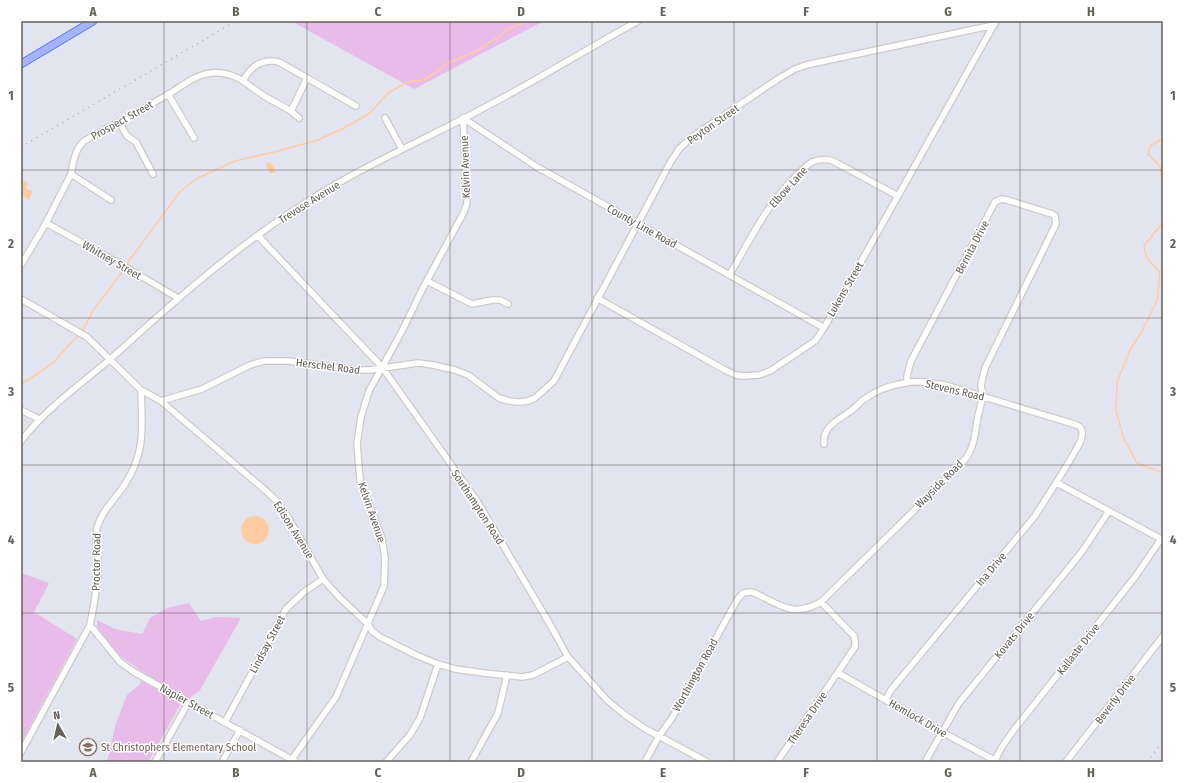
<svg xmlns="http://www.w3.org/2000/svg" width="1184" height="783" font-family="'Fira Sans Condensed',sans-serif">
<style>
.green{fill:#e9bbe8}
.water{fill:#ffcca2}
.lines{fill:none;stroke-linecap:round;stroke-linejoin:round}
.stream{stroke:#ffcca2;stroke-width:1.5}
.minor-casing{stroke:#cecbc6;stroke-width:8}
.major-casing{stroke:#4b79ff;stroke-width:9}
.minor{stroke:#fff;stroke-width:5.5}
.major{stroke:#a7b3ff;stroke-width:7}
.rail{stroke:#b0afad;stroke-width:1.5;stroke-dasharray:1 5;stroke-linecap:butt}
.grid{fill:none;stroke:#64605a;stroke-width:1;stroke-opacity:0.55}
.labels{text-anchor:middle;stroke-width:3;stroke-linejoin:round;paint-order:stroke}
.street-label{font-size:11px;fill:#64605a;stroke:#fff}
.education-label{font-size:11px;fill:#785e54;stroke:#fff;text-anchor:start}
.neatline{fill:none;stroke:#64605a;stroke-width:1.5}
.grid-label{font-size:13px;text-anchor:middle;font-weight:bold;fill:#64605a}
</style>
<rect width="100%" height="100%" fill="#e2e4ef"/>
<!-- green -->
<path class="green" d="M 291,21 L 544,21 L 414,89 Z
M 21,573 L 49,583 L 34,612 L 77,639 L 21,743 Z
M 189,603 L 201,621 L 216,617 L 241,618 L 200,690 L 180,705 L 148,762 L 107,762 L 116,723 L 127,695 L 139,685 L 146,674 L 117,654 L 97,627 L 97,620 L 115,629 L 142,634 L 150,618 L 167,608 Z"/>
<!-- water -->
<path class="water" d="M 267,162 L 271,163 L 275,169 L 275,173 L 270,173 L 266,166 Z
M 22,180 L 28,183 L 26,188 L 31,191 L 33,191 L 29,200 L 21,194 L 21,182 Z
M241 530a14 14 0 1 1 28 0a14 14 0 1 1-28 0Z"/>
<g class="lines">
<!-- stream -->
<path class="stream" d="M 1163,139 L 1151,145 L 1148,154 L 1160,166 L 1163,188
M 1163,222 L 1144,246 L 1146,257 L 1160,272 L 1157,301 L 1141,333 L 1131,348 L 1117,382 L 1116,411 L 1124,439 L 1137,463 L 1163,473
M 126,265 L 179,193 L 187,186 L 198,178 L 235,161 L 274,152 L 318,140 L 344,128 L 370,113 L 388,93 L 407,82 L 423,80 L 435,73 L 448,63 L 477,51 L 491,41 L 500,37 L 506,30 L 526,21
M 81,331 C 88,324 89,316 94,309 C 104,295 116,283 124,268
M 21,384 L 39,373 L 53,363 L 79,334"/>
<defs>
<path id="minor" d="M 243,81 L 264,96 L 291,111 L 299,118
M 168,94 L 194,138
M 291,111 L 307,78
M 385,118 L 402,149
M 463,118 L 537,167 L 824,328
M 119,122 L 127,136 L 136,142 L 153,174
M 71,174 L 111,200
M 46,223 L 122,265 L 178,298
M 258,236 L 382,367 L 477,501 L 548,621 L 568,657 L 607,700 L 625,715 L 644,728 L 707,762
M 21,265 L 46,223 L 71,174 L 73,163 L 76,153 L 79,147 L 84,141 C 112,126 140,111 167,95 C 181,87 194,75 211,73 C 222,72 234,75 243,81 C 251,66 262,58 279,62 L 356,106
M 730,274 C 750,240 768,202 798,174 C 802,170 807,165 812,162 C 819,159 826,159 833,161 L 898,196
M 427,281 L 472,304 L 492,300 L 500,300 L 508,304
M 597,298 L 725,370 L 736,375 L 743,376 L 759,375 L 770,371 L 815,341 L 824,328 L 996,21
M 21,299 L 87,337 L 141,390 L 161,401 L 265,490 L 278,502 L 288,517 L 323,579 L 340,598 L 368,624 L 372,631 L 380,637 L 418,656 L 438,664 L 455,669 L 484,673 L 522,677 L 533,675 L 568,657
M 161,401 L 202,389 L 250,365 L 264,361 L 288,361 L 357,370 L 370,370 L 418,363 L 433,365 L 455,370 L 468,375 L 499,398 L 509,401 L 519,402 L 528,401 L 535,398 L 554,381 L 670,163 L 679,149 L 692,137 L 778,79 L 795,69 L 806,65 L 994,25
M 21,410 L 39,419
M 21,441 C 47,407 83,383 115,355 C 172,303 230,252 294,210 C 357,168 427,139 493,103 C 542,77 589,48 638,21
M 824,444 C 822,426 840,419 852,410 C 856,407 859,403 863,400 C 875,391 891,385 905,383 C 918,380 932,383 945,385 L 1077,425 C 1081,427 1083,431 1082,435 C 1082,442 1076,449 1073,455 C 1061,476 1048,495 1035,516 L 891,690 L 886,699
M 1057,483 L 1163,540
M 90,625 L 120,662 L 134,672 L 296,762
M 838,673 L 942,732 L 998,762
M 225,722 L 260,658 L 286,609 L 304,592 L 323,579
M 21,752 L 90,625 C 94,605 98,585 98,564 C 98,556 95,534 97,528 C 102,510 115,500 125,484 C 146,452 142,426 141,390
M 995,760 L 1002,747 L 1013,731 L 1135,577 L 1161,539
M 155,762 L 188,703
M 222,762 L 240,730
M 290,762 L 336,697 L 384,586 L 385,558 L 382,539 L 360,480 L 357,444 L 361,417 L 369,391 L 401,333 L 423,288 L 464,212 L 467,203 L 463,118
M 386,762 L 410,735 L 420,718 L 438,664
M 471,762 L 498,713 L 507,675
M 645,762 L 659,736 L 672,718 L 737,600 L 743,593 L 750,592 L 755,593 C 780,605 793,618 821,602 L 940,485 L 967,457 L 971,449 L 974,440 L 978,416 L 983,396 L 981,385 L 985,368 L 1056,224 L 1055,216 L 1052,214 L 1007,200 L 1001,199 L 995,202 L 911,361 L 907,376 L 907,382
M 777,762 L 855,647 L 855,641 L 854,636 L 821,602
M 925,762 L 959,703 L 1081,553 L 1109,511
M 1066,762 L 1163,636"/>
<path id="major" d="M 21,64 L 93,21"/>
</defs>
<!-- minor casing -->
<use href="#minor" class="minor-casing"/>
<!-- major casing -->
<use href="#major" class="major-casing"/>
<!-- minor -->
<use href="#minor" class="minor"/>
<!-- major -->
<use href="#major" class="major"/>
<!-- rail -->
<path class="rail" d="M 21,147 L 236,21
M 1147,762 L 1163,741"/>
</g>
<!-- grid -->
<path class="grid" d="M 164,21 L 164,762M 307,21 L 307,762M 450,21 L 450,762M 592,21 L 592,762M 734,21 L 734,762M 877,21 L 877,762M 1020,21 L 1020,762M 21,170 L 1163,170M 21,318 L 1163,318M 21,465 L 1163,465M 21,613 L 1163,613"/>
<!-- icons -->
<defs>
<symbol id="school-ring" viewBox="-11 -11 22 22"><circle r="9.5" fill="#fff" stroke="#8d6e63" stroke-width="1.5"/><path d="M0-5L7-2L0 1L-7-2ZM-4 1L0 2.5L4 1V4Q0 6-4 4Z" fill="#8d6e63"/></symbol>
</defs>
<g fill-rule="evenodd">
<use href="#school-ring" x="78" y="737" width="20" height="20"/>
</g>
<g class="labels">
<!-- street labels -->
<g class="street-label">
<text transform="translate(122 120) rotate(-29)" y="4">Prospect Street</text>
<text transform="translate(713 124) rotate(-35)" y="4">Peyton Street</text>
<text transform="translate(465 167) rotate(-92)" y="4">Kelvin Avenue</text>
<text transform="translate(788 187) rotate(-48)" y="4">Elbow Lane</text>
<text transform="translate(309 202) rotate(-32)" y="4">Trevose Avenue</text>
<text transform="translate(642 226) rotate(29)" y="4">County Line Road</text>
<text transform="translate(972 247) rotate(-62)" y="4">Bernita Drive</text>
<text transform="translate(112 260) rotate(30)" y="4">Whitney Street</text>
<text transform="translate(845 289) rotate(-60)" y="4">Lukens Street</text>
<text transform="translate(328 366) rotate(7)" y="4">Herschel Road</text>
<text transform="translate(955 390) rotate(13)" y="4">Stevens Road</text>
<text transform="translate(939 484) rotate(-45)" y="4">Wayside Road</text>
<text transform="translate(478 507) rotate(57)" y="4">Southampton Road</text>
<text transform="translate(372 512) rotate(71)" y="4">Kelvin Avenue</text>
<text transform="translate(294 530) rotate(58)" y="4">Edison Avenue</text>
<text transform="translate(96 562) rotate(-89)" y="4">Proctor Road</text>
<text transform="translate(991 569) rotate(-50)" y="4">Ina Drive</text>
<text transform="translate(1014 635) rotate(-51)" y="4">Kovats Drive</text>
<text transform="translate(267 644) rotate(-62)" y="4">Lindsay Street</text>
<text transform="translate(1078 649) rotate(-52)" y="4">Kallaste Drive</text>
<text transform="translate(695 675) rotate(-61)" y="4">Worthington Road</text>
<text transform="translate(1115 699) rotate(-53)" y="4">Beverly Drive</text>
<text transform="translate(187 701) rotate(29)" y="4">Napier Street</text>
<text transform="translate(807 718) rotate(-56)" y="4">Theresa Drive</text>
<text transform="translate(918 718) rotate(30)" y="4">Hemlock Drive</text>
</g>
<!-- education labels -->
<g class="education-label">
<text x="101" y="751">St Christophers Elementary School</text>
</g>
</g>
<!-- border -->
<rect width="1184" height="783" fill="none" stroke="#ffffff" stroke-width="44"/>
<!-- north arrow -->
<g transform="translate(58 725) rotate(352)" stroke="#ffffff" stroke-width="3" paint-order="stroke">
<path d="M0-3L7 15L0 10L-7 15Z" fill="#64605a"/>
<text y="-6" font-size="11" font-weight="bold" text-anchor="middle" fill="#64605a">N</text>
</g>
<rect x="22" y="22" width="1140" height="739" class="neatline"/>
<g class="grid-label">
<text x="93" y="16">A</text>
<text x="236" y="16">B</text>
<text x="378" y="16">C</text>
<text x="521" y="16">D</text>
<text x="663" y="16">E</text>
<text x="806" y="16">F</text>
<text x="948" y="16">G</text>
<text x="1091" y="16">H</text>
<text x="11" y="100">1</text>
<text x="1173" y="100">1</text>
<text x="11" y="248">2</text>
<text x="1173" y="248">2</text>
<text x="11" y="396">3</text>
<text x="1173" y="396">3</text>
<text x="11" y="544">4</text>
<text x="1173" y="544">4</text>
<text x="11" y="692">5</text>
<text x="1173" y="692">5</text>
<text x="93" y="777">A</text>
<text x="236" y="777">B</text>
<text x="378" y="777">C</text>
<text x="521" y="777">D</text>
<text x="663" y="777">E</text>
<text x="806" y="777">F</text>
<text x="948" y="777">G</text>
<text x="1091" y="777">H</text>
</g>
</svg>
